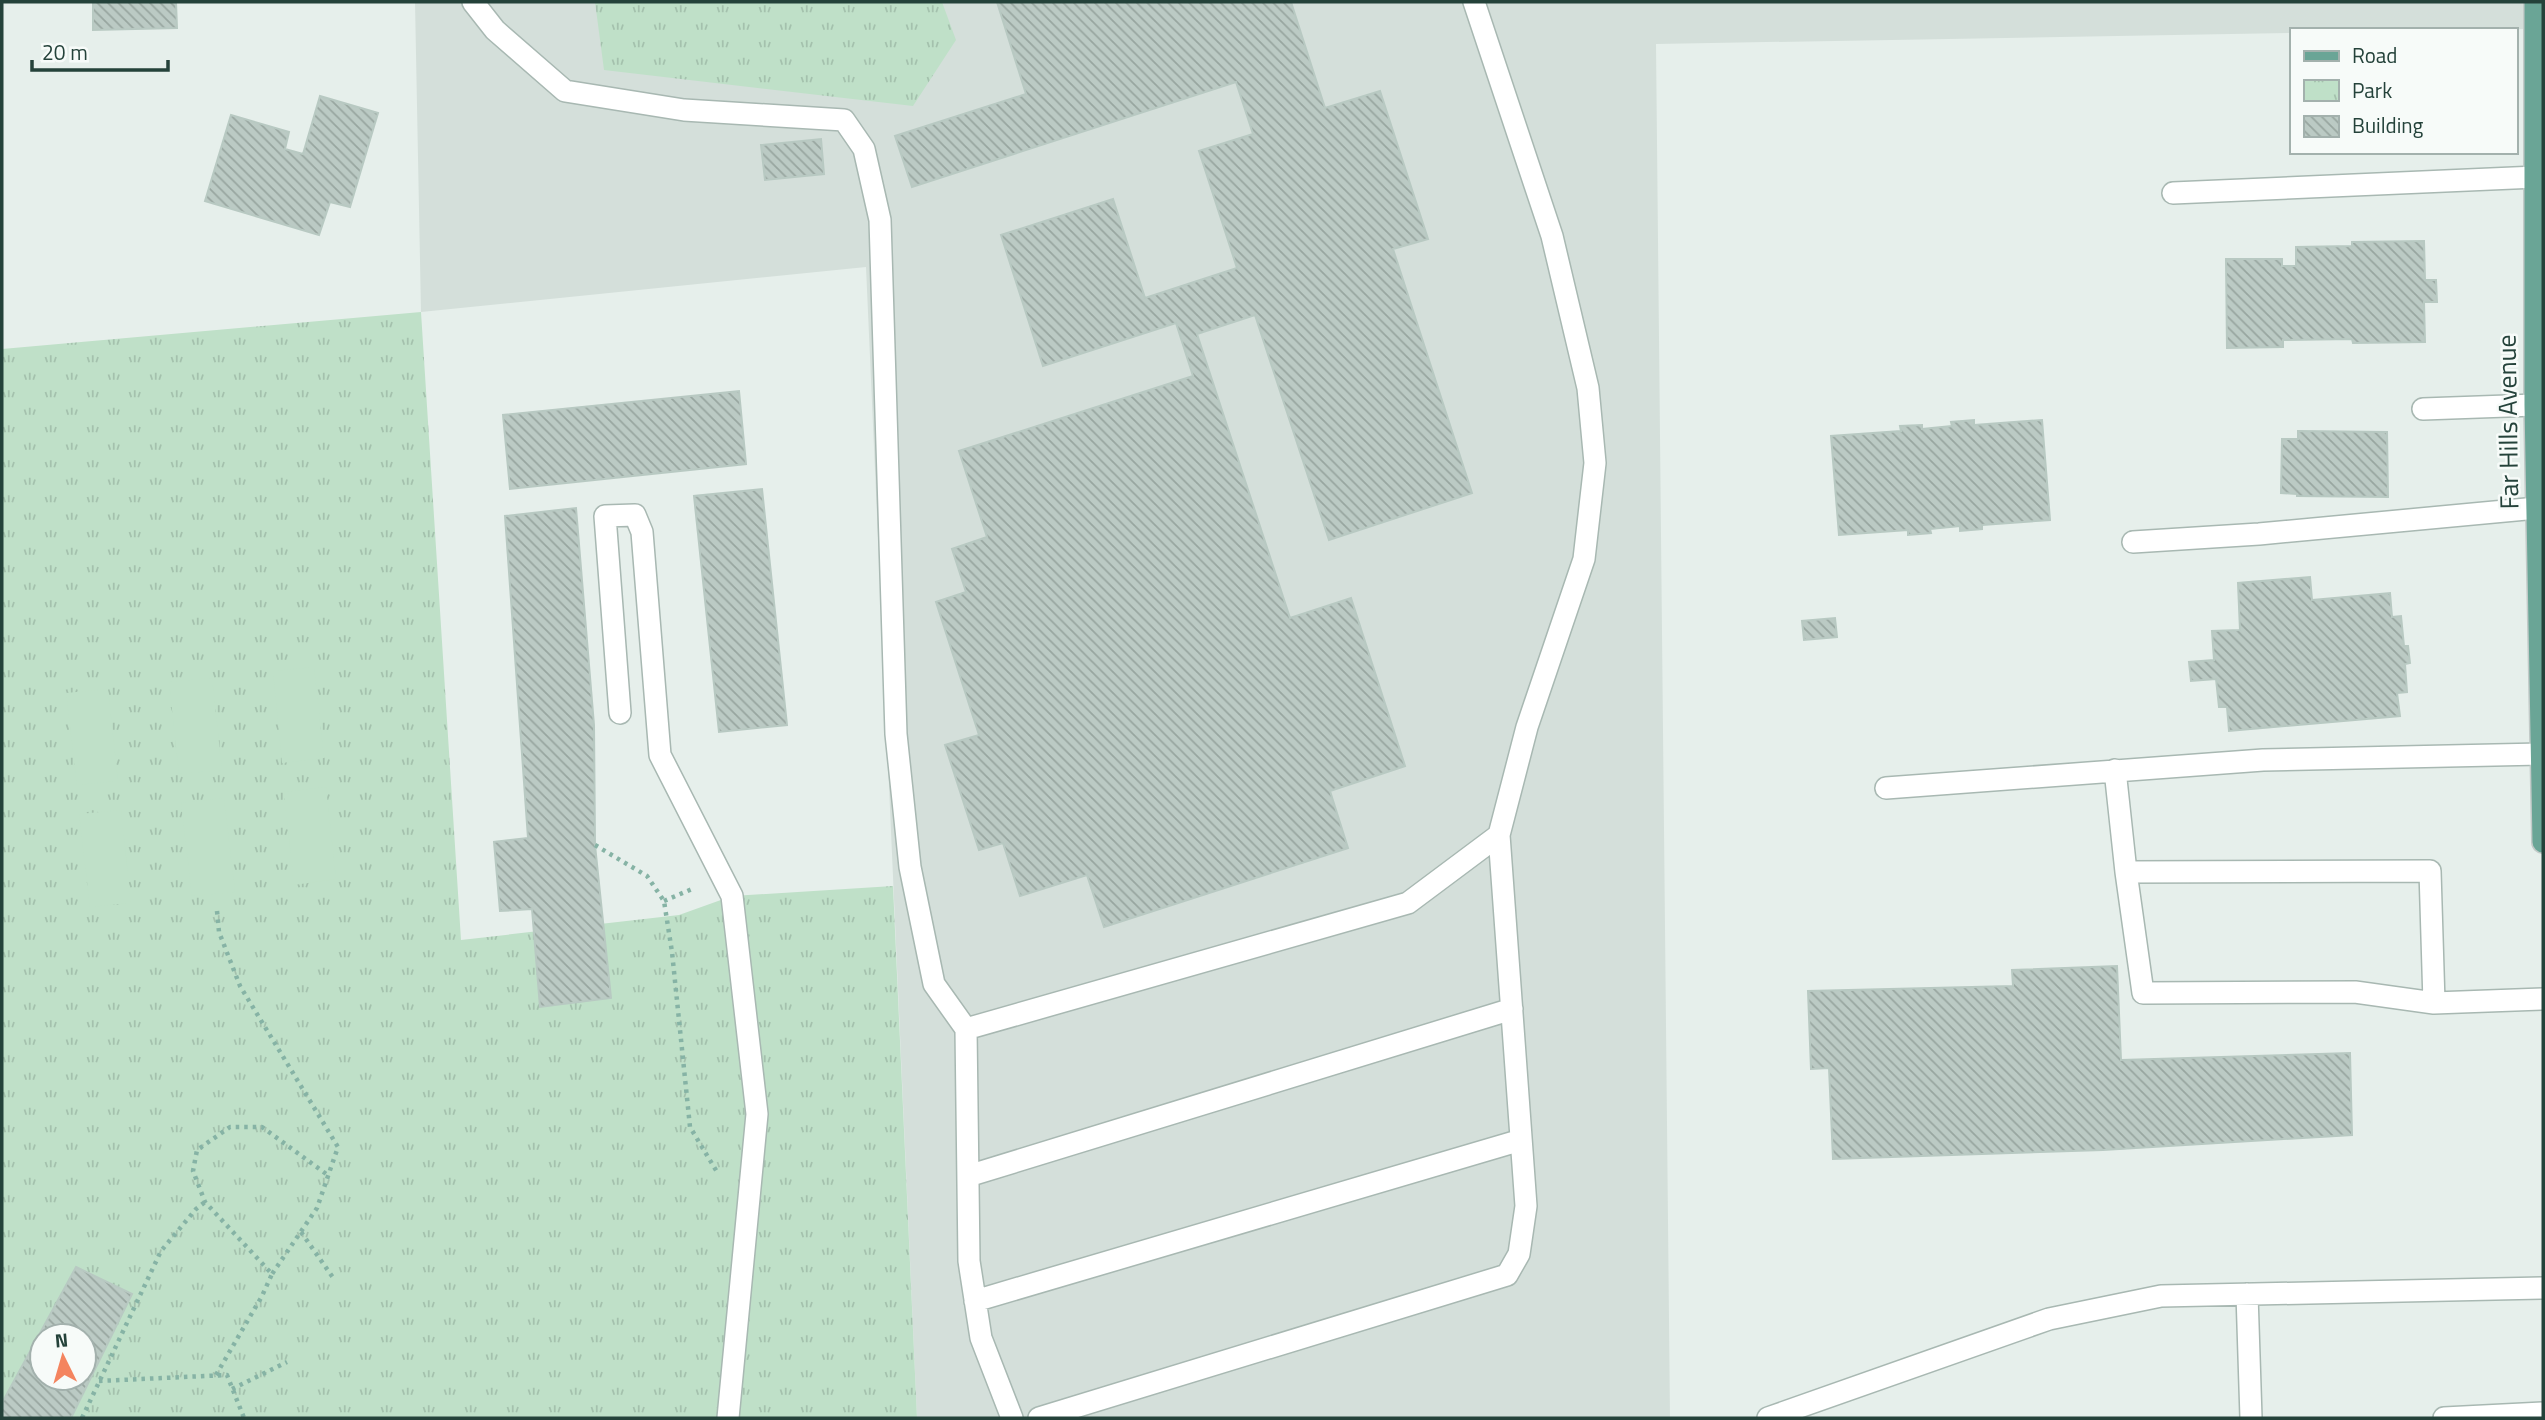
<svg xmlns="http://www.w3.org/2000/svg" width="2545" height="1420" font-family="'Titillium Web',sans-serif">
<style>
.built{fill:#d4dfda}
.park{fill:url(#park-tufts);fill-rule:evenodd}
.garden{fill:#bfe0c8}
.building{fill:url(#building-back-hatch);stroke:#b8c9c2;stroke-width:2;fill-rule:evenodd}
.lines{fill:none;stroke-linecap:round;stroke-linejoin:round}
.service-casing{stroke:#a8b8b2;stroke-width:24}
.primary-casing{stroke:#c2cac8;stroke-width:24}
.path{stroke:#86b3a5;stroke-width:4.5;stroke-dasharray:3.5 5;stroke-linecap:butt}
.service{stroke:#fff;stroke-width:21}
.primary{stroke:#6aa596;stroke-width:21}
.labels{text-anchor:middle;stroke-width:5;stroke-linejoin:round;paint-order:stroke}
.street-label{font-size:26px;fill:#24423a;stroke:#f7fbf9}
</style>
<defs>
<pattern id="park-tufts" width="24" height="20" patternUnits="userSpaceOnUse" patternTransform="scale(1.75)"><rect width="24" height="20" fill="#bfe0c8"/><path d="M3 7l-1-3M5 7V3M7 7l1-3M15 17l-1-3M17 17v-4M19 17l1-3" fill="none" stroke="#a4c1ad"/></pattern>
<pattern id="building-back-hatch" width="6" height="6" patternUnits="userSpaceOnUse" patternTransform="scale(1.75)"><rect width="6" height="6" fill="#bbcac4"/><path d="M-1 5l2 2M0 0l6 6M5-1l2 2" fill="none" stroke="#98a6a0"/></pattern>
</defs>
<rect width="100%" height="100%" fill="#e6efeb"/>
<!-- built -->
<path class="built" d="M 415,2 L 2535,2 L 2536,29 L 2291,30 L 2291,33 L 1656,44 L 1670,1418 L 917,1418 L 866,267 L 421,312 Z"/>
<!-- park -->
<path class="park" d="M 595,2 L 942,2 L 956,40 L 913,106 L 604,70 Z
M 421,312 L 461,940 L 679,915 L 732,896 L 893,886 L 917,1418 L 2,1418 L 2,349 ZM 42,1336 L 84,1336 L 84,1378 L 42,1378 Z"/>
<!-- garden -->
<path class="garden" d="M 314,667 L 324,758 L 282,763 L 273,671 Z
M 212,678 L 222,770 L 179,774 L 169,682 Z
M 108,689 L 118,781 L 77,785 L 66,693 Z
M 326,787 L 336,879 L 294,885 L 284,792 Z
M 224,798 L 235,892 L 192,896 L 181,803 Z
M 121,810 L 131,903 L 90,907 L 79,814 Z"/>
<!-- building -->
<path class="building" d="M 93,2 L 176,2 L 177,28 L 93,30 Z
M 997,2 L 1291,2 L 1325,108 L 1380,91 L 1428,239 L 1393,249 L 1472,493 L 1329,540 L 1255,315 L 1197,334 L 1290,618 L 1351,598 L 1405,766 L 1330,791 L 1348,848 L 1104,927 L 1087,875 L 1020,896 L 1003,843 L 979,850 L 945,745 L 979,735 L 936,602 L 966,592 L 952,549 L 987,537 L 959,451 L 1193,376 L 1176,323 L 1043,366 L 1001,235 L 1113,199 L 1145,298 L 1237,268 L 1199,151 L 1253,134 L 1236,82 L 912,187 L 895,136 L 1026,94 Z
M 320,96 L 378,113 L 350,207 L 330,202 L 319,235 L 205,201 L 231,115 L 289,132 L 285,149 L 303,154 Z
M 821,139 L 824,174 L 765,180 L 761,145 Z
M 2424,241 L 2425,280 L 2436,280 L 2437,302 L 2424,302 L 2425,342 L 2353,343 L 2352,339 L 2283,340 L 2283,347 L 2227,348 L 2226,259 L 2282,259 L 2282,266 L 2296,266 L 2296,247 L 2352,246 L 2352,242 Z
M 739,391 L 746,464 L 510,489 L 503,415 Z
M 1974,420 L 1974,425 L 2042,420 L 2050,520 L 1982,525 L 1982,529 L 1960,531 L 1960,526 L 1930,529 L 1931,533 L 1908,535 L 1908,530 L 1839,535 L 1831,436 L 1901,431 L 1900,426 L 1922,425 L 1922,429 L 1952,426 L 1951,422 Z
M 2298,431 L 2387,432 L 2388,497 L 2297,496 L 2297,494 L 2281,493 L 2282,439 L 2298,439 Z
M 762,489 L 787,725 L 719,732 L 694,496 Z
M 576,508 L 594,725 L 595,845 L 611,998 L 540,1007 L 532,909 L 500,911 L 494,842 L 528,838 L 505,516 Z
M 2310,577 L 2312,600 L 2390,593 L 2392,617 L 2401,616 L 2404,646 L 2408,646 L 2410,663 L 2405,664 L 2407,692 L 2397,693 L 2400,716 L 2229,731 L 2227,707 L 2219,707 L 2216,679 L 2191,681 L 2189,662 L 2214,660 L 2212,631 L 2240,630 L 2238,583 Z
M 1835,618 L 1837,637 L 1804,640 L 1802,621 Z
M 2117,966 L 2121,1060 L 2350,1053 L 2352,1135 L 2103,1150 L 1833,1159 L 1829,1068 L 1811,1069 L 1808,991 L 2013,986 L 2012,970 Z
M 76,1267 L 132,1294 L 71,1418 L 2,1418 L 2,1403 ZM 42,1336 L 84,1336 L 84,1378 L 42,1378 Z"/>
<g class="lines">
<defs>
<path id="service" d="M 473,2 L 495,30 L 565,91 L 684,110 L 844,120 L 864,149 L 880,220 L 896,734 L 910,867 L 934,984 L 966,1029
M 2173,193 L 2536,177
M 2423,409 L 2535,405
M 2133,542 L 2259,534 L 2537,508
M 620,713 L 605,516 L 635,515 L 642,532 L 660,755 L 732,896 L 757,1114 L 728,1418
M 2115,770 L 2126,872 L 2143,993 L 2355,992 L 2434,1003 L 2543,999
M 1886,788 L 2263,760 L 2541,754
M 2126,872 L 2430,871 L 2434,1003
M 968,1176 L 1512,1009
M 2247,1294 L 2251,1418
M 975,1301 L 1521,1140
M 1012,1418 L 981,1338 L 969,1261 L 966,1029 L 1408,903 L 1499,835 L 1527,727 L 1584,559 L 1595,463 L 1588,388 L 1552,236 L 1474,2
M 1039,1418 L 1507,1275 L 1519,1254 L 1526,1206 L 1499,835
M 1768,1418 L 2049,1319 L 2161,1296 L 2543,1288
M 2444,1418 L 2543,1413"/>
<path id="primary" d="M 2535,2 L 2535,405 L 2543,842"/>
</defs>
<!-- service casing -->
<use href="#service" class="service-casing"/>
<!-- primary casing -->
<use href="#primary" class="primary-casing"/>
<!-- path -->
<path class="path" d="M 595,845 L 647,876 L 664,901 L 672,952 L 690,1127 L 717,1172
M 664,901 L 692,889
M 217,911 L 219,932 L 240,986 L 338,1147 L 317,1208 L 272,1274
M 301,1232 L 334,1279
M 216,1375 L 262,1296 L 272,1274 L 205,1202 L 193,1171 L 197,1150 L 230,1127 L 262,1127 L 329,1176
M 99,1381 L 227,1375 L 244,1418
M 232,1389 L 287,1362
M 82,1418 L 161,1251 L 196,1209 L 205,1202"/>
<!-- service -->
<use href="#service" class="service"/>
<!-- primary -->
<use href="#primary" class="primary"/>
</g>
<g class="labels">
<!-- street labels -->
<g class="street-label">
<text transform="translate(2508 422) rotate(-91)" y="9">Far Hills Avenue</text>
</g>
</g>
<!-- border -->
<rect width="2545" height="1420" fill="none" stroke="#24423a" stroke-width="7"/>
<!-- legend -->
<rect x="2290" y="28" width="228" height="126" fill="#f7fbf9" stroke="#a3b1ad" stroke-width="2"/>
<rect x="2304" y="51" width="35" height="10" fill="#6aa596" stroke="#a3b1ad" stroke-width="2"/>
<text x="2352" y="63" font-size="21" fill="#24423a">Road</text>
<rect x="2304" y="80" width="35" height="21" fill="url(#park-tufts)" stroke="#a3b1ad" stroke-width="2"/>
<text x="2352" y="98" font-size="21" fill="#24423a">Park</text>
<rect x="2304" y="116" width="35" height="21" fill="url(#building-back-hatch)" stroke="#a3b1ad" stroke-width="2"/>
<text x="2352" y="133" font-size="21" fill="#24423a">Building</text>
<!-- north arrow -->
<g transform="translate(63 1357) rotate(355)"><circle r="33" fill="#f7fbf9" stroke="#a3b1ad" stroke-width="2"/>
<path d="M0-5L12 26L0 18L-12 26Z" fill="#f4845f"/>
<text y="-10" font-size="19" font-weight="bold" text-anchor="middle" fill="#24423a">N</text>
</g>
<!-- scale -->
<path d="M32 60v10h136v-10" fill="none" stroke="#24423a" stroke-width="3.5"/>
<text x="42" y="60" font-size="21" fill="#24423a" stroke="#f7fbf9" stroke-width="5" paint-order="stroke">20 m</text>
</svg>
